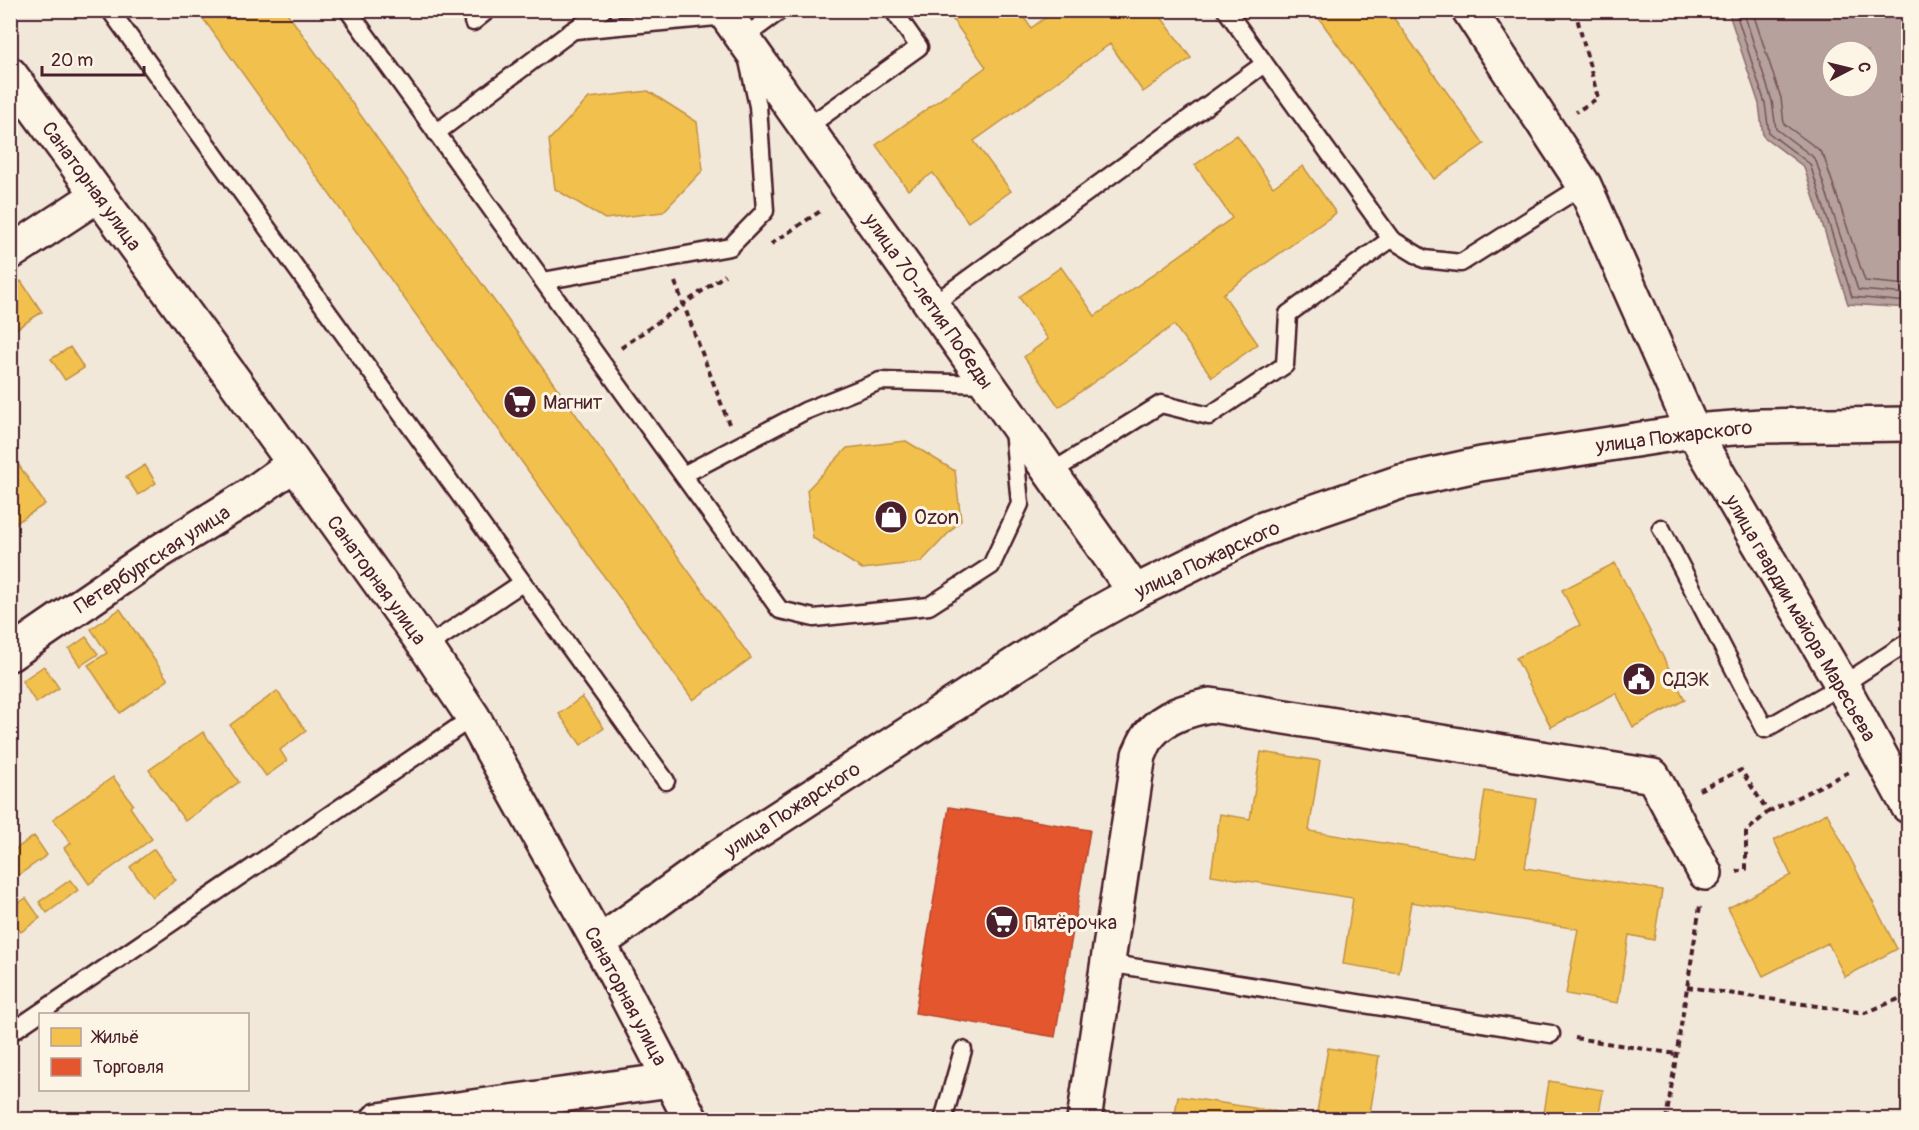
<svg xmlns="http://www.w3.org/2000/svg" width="1919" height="1130" font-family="Pangolin,sans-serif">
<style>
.water{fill:#b6a19c;stroke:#8b6d6f;stroke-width:1.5;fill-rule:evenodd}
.homes{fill:#f2c14e;stroke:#c09044;stroke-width:1.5}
.shops{fill:#e4572e;stroke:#b6462d;stroke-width:1.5}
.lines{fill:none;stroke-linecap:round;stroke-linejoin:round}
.shore{stroke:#755358;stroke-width:1.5}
.lane-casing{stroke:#4a1f2b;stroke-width:21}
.street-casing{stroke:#4a1f2b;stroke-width:38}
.secondary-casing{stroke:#4a1f2b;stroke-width:38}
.path{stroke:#4a1f2b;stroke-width:4;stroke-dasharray:6 4.5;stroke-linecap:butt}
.lane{stroke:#fcf5e5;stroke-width:16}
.street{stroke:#fcf5e5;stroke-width:33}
.secondary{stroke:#fcf5e5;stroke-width:33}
.labels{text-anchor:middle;stroke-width:6;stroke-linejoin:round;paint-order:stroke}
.street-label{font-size:20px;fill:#4a1f2b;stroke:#fcf5e5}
.poi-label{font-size:20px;fill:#4a1f2b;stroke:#fcf5e5;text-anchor:start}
</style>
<rect width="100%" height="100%" fill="#f1e8da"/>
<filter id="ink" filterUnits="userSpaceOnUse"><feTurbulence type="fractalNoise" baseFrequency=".0167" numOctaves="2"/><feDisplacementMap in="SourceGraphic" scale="12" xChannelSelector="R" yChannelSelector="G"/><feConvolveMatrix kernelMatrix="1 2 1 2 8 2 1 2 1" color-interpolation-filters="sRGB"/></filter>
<g filter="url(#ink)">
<!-- water -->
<path class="water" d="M 1728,11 L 1908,11 L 1908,308 L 1848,304 L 1804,167 L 1763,136 L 1759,104 ZM 1832,51 L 1868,51 L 1868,87 L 1832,87 Z"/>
<!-- homes -->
<path class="homes" d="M 197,10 L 285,10 L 751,658 L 693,700 Z
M 946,10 L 1019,10 L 1031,28 L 1056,10 L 1156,10 L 1191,58 L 1143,92 L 1110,44 L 974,141 L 1011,191 L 968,222 L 933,173 L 908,190 L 876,145 L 986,67 Z
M 1313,10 L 1388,10 L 1484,144 L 1434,179 Z
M 648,91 L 697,122 L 703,170 L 663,212 L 605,219 L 555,189 L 549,140 L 589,98 Z
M 1237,135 L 1273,187 L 1303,166 L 1336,213 L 1223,294 L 1258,344 L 1212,377 L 1174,325 L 1059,407 L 1024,357 L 1048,339 L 1019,297 L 1061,267 L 1095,316 L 1232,218 L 1195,165 Z
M 21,281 L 42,312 L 10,333 L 10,288 Z
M 70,347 L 84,368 L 65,380 L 51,359 Z
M 906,441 L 955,471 L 961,520 L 921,562 L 862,569 L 813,538 L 807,490 L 847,448 Z
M 14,458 L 45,504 L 10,527 L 10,460 Z
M 145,465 L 156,483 L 138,495 L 126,477 Z
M 1615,563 L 1685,700 L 1633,727 L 1616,693 L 1551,727 L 1516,658 L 1580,625 L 1562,590 Z
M 120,609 L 168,680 L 120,713 L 88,665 L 107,653 L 91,629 Z
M 86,637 L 98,654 L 80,666 L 69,649 Z
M 44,666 L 59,688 L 36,703 L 22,681 Z
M 277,691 L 306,731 L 280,750 L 287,761 L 266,776 L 230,725 Z
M 582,697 L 604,728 L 581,745 L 559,714 Z
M 203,732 L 239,782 L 185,821 L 149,770 Z
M 1261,752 L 1320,761 L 1309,831 L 1475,858 L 1485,791 L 1536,799 L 1525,868 L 1662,890 L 1654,940 L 1629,935 L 1618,1003 L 1566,994 L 1578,929 L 1411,902 L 1399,973 L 1343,964 L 1353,898 L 1211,875 L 1220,814 L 1250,819 Z
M 113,777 L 133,804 L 130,807 L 152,839 L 89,884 L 64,848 L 71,843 L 53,819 Z
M 1827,813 L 1897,949 L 1845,977 L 1828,943 L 1763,976 L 1728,908 L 1791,875 L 1774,840 Z
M 34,836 L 47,855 L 10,881 L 10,853 Z
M 154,849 L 176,880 L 152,897 L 130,867 Z
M 70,880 L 78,890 L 47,913 L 39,902 Z
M 26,898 L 40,918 L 21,932 L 10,917 L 10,909 Z
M 1328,1048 L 1379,1056 L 1369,1120 L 1174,1120 L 1178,1096 L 1316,1118 Z
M 1549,1081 L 1603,1090 L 1598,1120 L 1543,1120 Z"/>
<!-- shops -->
<path class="shops" d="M 949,807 L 1090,830 L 1055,1037 L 915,1013 Z"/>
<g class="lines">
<!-- shore -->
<path class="shore" d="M 1735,10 L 1765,103 L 1769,133 L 1810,164 L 1852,297 L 1908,302
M 1743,10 L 1772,101 L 1776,129 L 1812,156 L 1816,161 L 1858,290 L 1908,294
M 1752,10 L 1781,98 L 1784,124 L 1818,149 L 1824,157 L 1865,281 L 1908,285"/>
<defs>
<path id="lane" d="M 110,10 L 666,781
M 348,10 L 780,610 L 814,618 L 929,606 L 991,566 L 1020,504 L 1013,430
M 1226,10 L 1391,239 L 1424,259 L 1461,263 L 1584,185
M 473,22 L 488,10
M 576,30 L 727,16
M 806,128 L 919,47 L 893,10
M 436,133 L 572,31 L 603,10
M 543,281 L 730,247 L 765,211 L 758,106 L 743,38 L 781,10
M 932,305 L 1264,64
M 1050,473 L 1161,404 L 1209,416 L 1285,365 L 1288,314 L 1391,239
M 683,475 L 805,411 L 880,381 L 988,384
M 1661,528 L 1765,729 L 1842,685 L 1908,642
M 426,647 L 522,583
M 1107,963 L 1551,1034
M 10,1033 L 473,717
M 943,1120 L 963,1050"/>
<path id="street" d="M 723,10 L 1135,592
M 1469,10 L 1584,185 L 1693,431 L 1842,685 L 1908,806
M 10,74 L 252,405 L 426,647 L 473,717 L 599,943
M 10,253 L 98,195
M 10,654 L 157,553 L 246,498 L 294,464
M 378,1120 L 671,1080
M 1084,1120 L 1139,755 C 1142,749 1145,740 1150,734 C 1165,716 1188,710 1210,705 L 1653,776 L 1705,873"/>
<path id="secondary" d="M 691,1120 L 599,943 L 718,857 L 1081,622 L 1135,592 L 1260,530 L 1400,482 L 1481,464 L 1693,431 L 1761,426 L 1908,424"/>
</defs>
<!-- lane casing -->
<use href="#lane" class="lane-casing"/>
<!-- street casing -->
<use href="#street" class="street-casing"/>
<!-- secondary casing -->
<use href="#secondary" class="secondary-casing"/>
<!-- path -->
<path class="path" d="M 1575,10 L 1598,98 L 1576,112
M 771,244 L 822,210
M 675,282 L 729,424
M 621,348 L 725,275
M 1699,790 L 1741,770 L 1768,812 L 1746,832 L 1746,869 L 1737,872
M 1768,812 L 1851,771
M 1687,987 L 1865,1013 L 1908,995
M 1575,1038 L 1676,1054
M 1666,1120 L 1700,906"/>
<!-- lane -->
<use href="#lane" class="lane"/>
<!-- street -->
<use href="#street" class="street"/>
<!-- secondary -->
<use href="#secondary" class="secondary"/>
</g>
</g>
<!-- icons -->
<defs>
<symbol id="supermarket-disc" viewBox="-11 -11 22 22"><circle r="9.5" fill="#4a1f2b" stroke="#fcf5e5"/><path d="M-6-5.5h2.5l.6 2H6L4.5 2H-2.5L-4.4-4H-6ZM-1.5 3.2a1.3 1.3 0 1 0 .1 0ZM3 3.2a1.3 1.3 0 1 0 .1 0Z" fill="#fff"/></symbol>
<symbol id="shop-disc" viewBox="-11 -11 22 22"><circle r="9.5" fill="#4a1f2b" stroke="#fcf5e5"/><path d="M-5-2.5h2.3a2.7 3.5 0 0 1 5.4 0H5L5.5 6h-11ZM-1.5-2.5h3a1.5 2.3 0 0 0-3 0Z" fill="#fff"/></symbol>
<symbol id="civic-disc" viewBox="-11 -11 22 22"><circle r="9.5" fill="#4a1f2b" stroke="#fcf5e5"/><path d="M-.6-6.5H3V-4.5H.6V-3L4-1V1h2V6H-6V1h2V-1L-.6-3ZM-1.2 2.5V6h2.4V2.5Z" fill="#fff"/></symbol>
</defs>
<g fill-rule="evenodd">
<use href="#supermarket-disc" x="501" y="383" width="38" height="38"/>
<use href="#shop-disc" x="872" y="498" width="38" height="38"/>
<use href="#civic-disc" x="1620" y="660" width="38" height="38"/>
<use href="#supermarket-disc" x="983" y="903" width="38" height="38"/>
</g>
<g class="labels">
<!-- street labels -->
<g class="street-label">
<text transform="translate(92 186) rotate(54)" y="7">Санаторная улица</text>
<text transform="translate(929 301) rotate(55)" y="7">улица 70-летия Победы</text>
<text transform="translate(1674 436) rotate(-7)" y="7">улица Пожарского</text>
<text transform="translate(152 559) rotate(-33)" y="7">Петербургская улица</text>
<text transform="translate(1207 559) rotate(-25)" y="7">улица Пожарского</text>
<text transform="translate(377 580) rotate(54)" y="7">Санаторная улица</text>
<text transform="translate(1801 618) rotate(60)" y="7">улица гвардии майора Маресьева</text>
<text transform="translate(792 809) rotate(-33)" y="7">улица Пожарского</text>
<text transform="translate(626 996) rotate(62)" y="7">Санаторная улица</text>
</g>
<!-- poi labels -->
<g class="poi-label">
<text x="543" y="409">Магнит</text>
<text x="914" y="524">Ozon</text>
<text x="1662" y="686">СДЭК</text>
<text x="1025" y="929">Пятёрочка</text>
</g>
</g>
<!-- margin -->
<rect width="1919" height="1130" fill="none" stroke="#fcf5e5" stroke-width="36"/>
<rect x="18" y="18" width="1883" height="1094" fill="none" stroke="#4a1f2b" stroke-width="2" filter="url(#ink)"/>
<!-- legend -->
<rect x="39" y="1013" width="210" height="78" fill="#fcf5e5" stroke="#b59f9b" stroke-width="1.5"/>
<rect x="51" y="1028" width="30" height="18" fill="#f2c14e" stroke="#b59f9b" stroke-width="1.5"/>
<text x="93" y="1043" font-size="18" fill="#4a1f2b">Жильё</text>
<rect x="51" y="1058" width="30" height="18" fill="#e4572e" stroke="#b59f9b" stroke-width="1.5"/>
<text x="93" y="1073" font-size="18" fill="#4a1f2b">Торговля</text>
<!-- north arrow -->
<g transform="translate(1850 69) rotate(83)"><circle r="28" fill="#fcf5e5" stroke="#b59f9b" stroke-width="1.5"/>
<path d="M0-4.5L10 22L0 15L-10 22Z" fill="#4a1f2b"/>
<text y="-9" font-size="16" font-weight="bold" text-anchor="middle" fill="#4a1f2b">С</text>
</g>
<!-- scale -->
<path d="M42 66v9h102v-9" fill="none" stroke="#4a1f2b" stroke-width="3"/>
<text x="51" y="66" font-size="18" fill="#4a1f2b" stroke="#fcf5e5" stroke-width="4.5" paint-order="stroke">20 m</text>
</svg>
